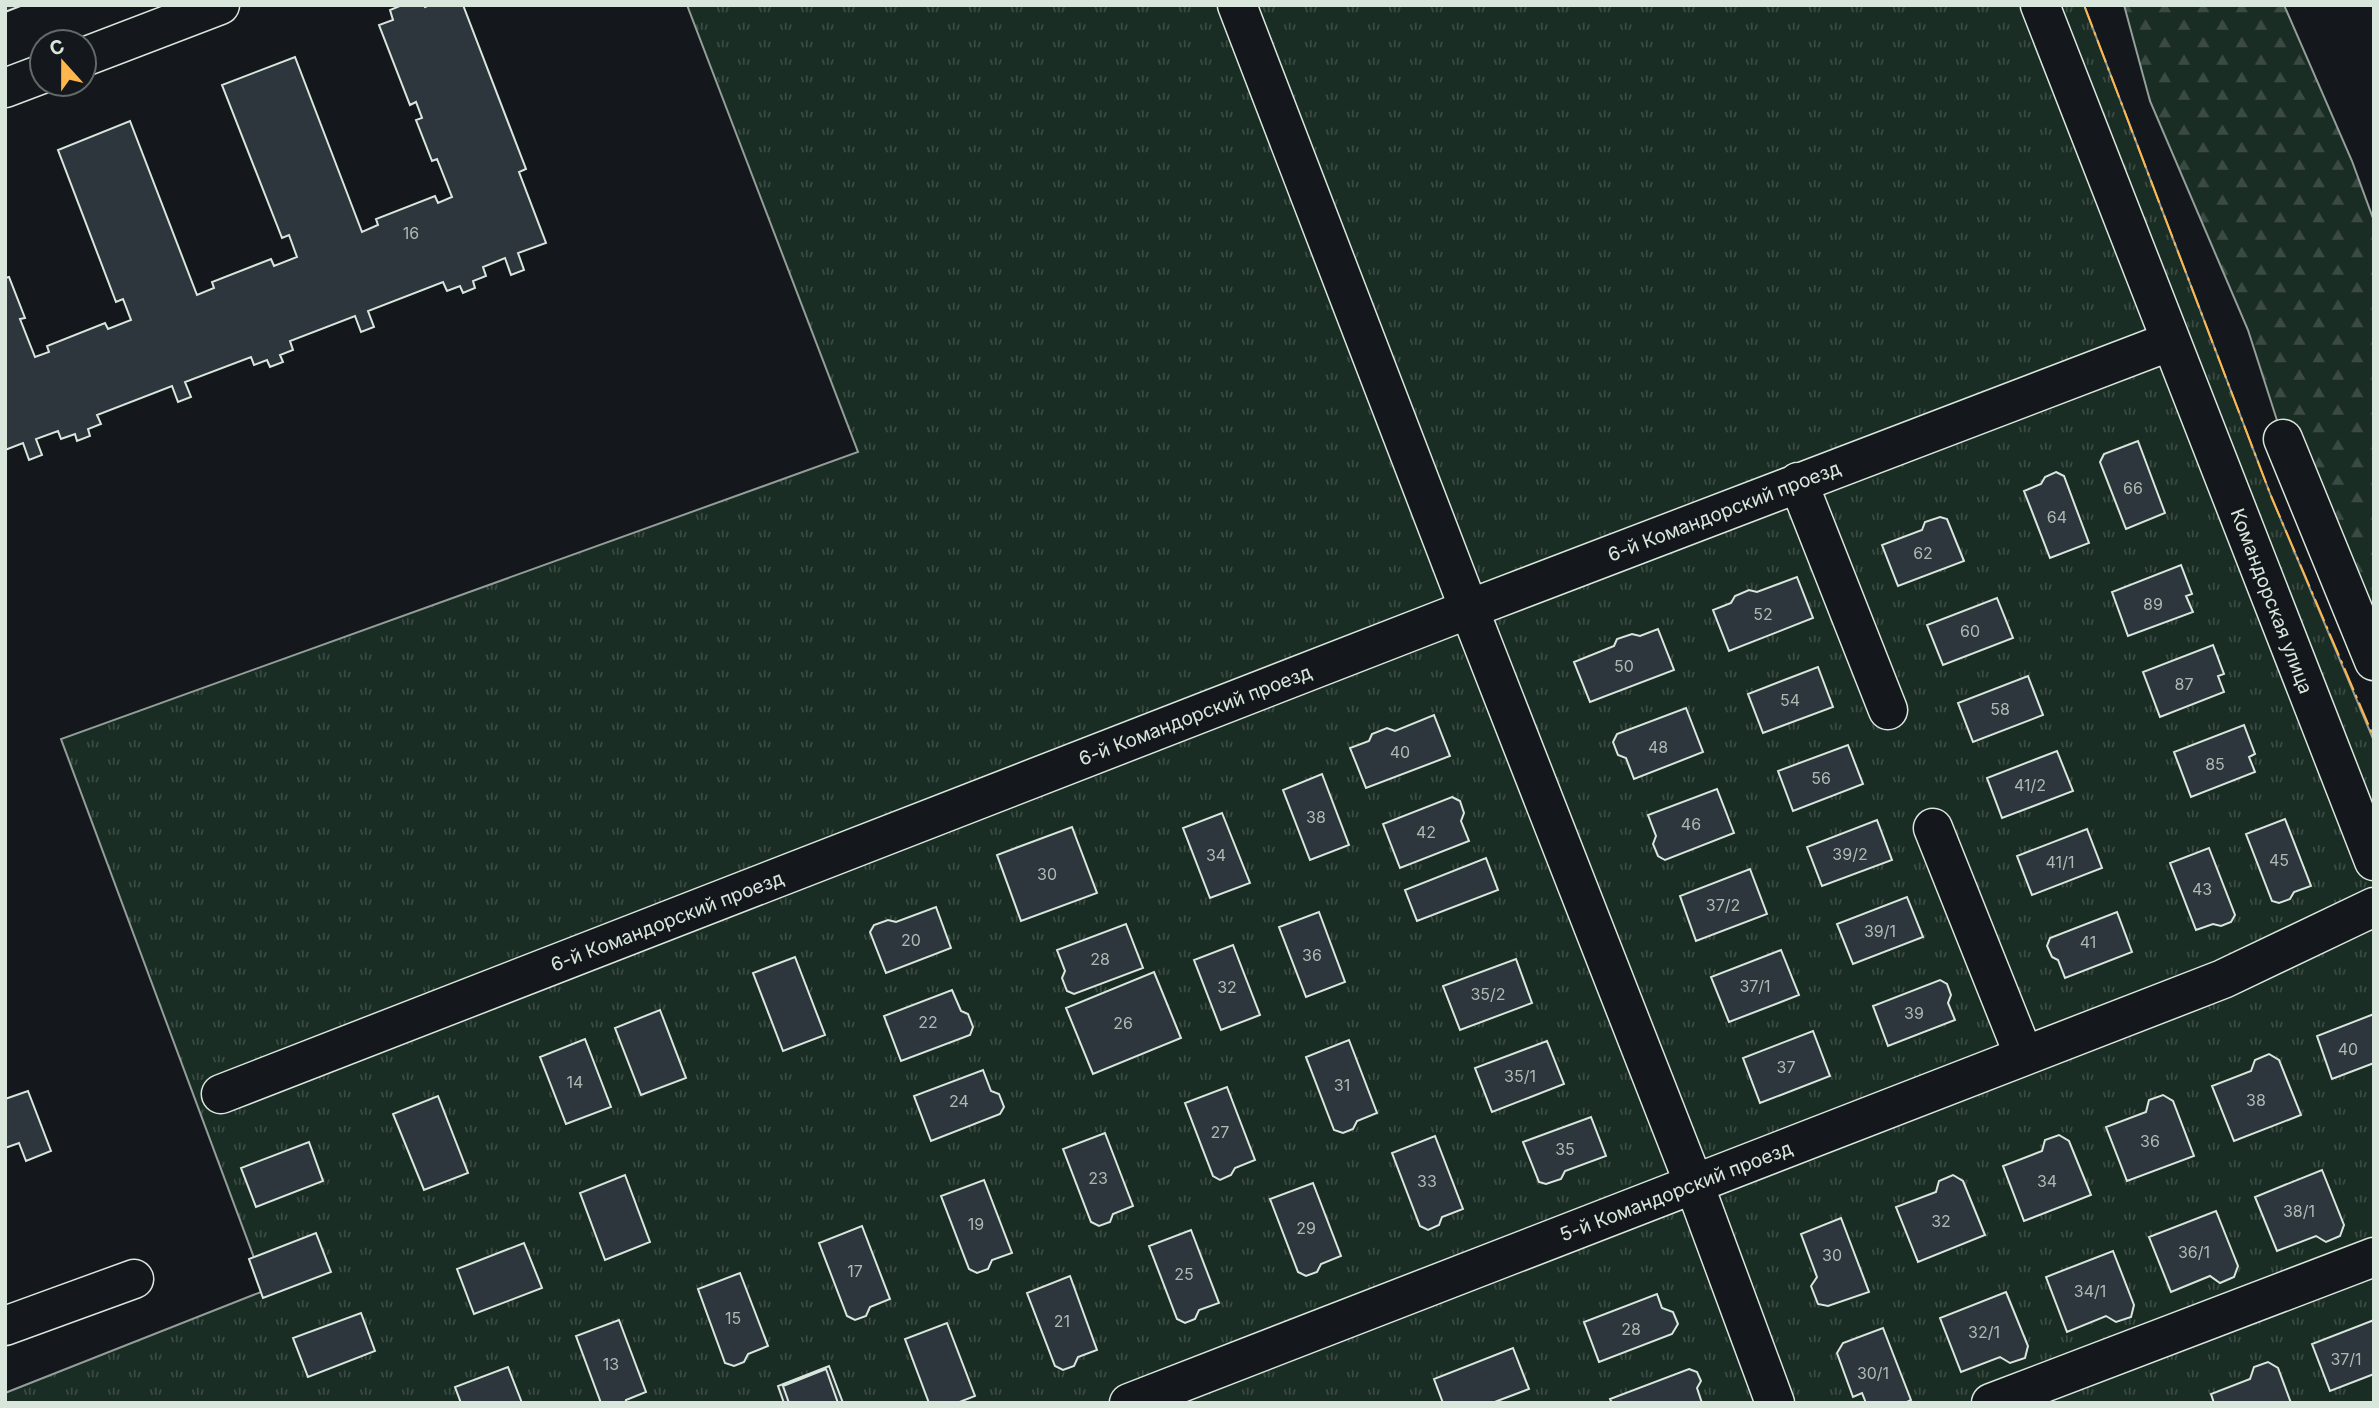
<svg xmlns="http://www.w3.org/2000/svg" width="2379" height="1408" font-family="Inter,sans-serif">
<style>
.grass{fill:url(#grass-tufts);stroke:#939e99;stroke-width:2}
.forest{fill:url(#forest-firs);stroke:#939e99;stroke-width:2}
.building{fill:#2c363c;stroke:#d8e6dc;stroke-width:2}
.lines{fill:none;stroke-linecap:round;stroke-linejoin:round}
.minor-casing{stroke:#d8e6dc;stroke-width:41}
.minor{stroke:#14181c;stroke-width:38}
.power{stroke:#ffb74d;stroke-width:2;stroke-dasharray:24 5 3.5 5;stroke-linecap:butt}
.labels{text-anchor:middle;stroke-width:5;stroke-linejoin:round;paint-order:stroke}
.number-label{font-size:16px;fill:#adbab4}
.street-label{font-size:19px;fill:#d8e6dc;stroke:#14181c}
</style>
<defs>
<pattern id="grass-tufts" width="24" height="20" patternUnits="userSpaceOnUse" patternTransform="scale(1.75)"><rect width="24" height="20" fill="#1a2d24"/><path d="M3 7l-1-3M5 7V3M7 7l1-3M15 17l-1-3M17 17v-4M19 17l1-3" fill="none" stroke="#3b4b43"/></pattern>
<pattern id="forest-firs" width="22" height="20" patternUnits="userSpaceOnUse" patternTransform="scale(1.75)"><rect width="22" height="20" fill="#1a2d24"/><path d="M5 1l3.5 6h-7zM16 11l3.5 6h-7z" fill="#3b4b43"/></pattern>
</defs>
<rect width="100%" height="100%" fill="#14181c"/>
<!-- grass -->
<path class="grass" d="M 687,5 L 2084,5 L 2271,496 L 2374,741 L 2374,1403 L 5,1403 L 5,1393 L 266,1290 L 61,739 L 858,452 Z"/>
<!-- forest -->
<path class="forest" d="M 2124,5 L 2284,5 L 2352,161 L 2374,221 L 2374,650 L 2283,439 L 2248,330 L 2150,101 Z"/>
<!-- building -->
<path class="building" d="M 5,5 L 23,5 L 5,12 Z
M 402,5 L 424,5 L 425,7 L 430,5 L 463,5 L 526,169 L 519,172 L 546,243 L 518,253 L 524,270 L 511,275 L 505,258 L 483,267 L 486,276 L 473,281 L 475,288 L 463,293 L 460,286 L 447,291 L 443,282 L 368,311 L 374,327 L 361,332 L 355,316 L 290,341 L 293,350 L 280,355 L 283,362 L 270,367 L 267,360 L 254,365 L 251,357 L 185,382 L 191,397 L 178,402 L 172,386 L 97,415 L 101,424 L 88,429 L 90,436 L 77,441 L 75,434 L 61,439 L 58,431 L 36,439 L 42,455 L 29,460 L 23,443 L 5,450 L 5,278 L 9,277 L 25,318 L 20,319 L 35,357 L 49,352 L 47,346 L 105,323 L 108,329 L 131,320 L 123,299 L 116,302 L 58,150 L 130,121 L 197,295 L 214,288 L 212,282 L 271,259 L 274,266 L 297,257 L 289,235 L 282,238 L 222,85 L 295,57 L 362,232 L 378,225 L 376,219 L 435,196 L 438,203 L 452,197 L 437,159 L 432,161 L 416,120 L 422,118 L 416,102 L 410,105 L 379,25 L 393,20 L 390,10 Z
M 2138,441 L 2165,513 L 2126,529 L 2100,462 L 2104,454 Z
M 2056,472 L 2064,476 L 2089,543 L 2050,558 L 2024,491 L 2041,484 L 2045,477 Z
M 1940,517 L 1947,519 L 1964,561 L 1898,586 L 1882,545 L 1922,530 L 1925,522 Z
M 2181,565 L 2192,594 L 2186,596 L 2193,612 L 2128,636 L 2112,592 Z
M 1797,577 L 1813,618 L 1729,651 L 1713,610 L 1731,603 L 1735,596 L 1749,590 L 1757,592 Z
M 1997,598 L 2013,638 L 1943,665 L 1927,625 Z
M 1658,629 L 1674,670 L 1590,702 L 1574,662 L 1614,646 L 1617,639 L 1632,634 L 1640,636 Z
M 2213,645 L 2224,674 L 2218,676 L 2224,692 L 2160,717 L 2143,672 Z
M 1818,667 L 1833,707 L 1763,733 L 1748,694 Z
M 2028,676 L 2043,715 L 1973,742 L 1958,703 Z
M 1686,708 L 1703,752 L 1634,779 L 1626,758 L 1618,755 L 1613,742 L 1617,734 Z
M 1434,715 L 1450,756 L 1366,788 L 1350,748 L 1369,741 L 1372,734 L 1387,728 L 1395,731 Z
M 2244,725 L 2255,754 L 2249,757 L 2255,772 L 2191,797 L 2174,752 Z
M 1848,745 L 1863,784 L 1793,811 L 1778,771 Z
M 2057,751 L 2073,791 L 2002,818 L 1987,778 Z
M 1322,774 L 1349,845 L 1310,860 L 1283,790 Z
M 1717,789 L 1734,833 L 1665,860 L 1658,856 L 1653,844 L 1656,836 L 1648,815 Z
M 1452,797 L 1460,801 L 1464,813 L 1461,821 L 1469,841 L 1400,868 L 1383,824 Z
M 1222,813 L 1250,883 L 1210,898 L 1183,828 Z
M 2285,819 L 2311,886 L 2294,892 L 2290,899 L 2279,903 L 2272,901 L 2246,834 Z
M 1877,820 L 1892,860 L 1822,886 L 1807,847 Z
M 1072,827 L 1097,893 L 1021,921 L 997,855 Z
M 2087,829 L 2102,868 L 2032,895 L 2017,856 Z
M 2209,848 L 2235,915 L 2231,922 L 2221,926 L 2213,924 L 2196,930 L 2170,863 Z
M 1486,858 L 1498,890 L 1417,921 L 1405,890 Z
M 1750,869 L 1767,914 L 1696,941 L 1680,896 Z
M 1907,897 L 1923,937 L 1853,964 L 1837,924 Z
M 936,907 L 951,948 L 886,973 L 870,932 L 874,925 L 888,920 L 896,922 Z
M 1319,912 L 1345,982 L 1306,997 L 1279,927 Z
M 2117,912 L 2132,952 L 2065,978 L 2058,960 L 2052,957 L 2047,946 L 2050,938 Z
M 1126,924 L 1143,968 L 1074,994 L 1067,991 L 1062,978 L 1065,971 L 1057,950 Z
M 1233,945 L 1260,1015 L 1221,1030 L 1194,960 Z
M 1781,950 L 1799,995 L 1729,1022 L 1711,977 Z
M 795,957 L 825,1035 L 783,1051 L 753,973 Z
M 1516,959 L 1532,1003 L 1460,1030 L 1443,986 Z
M 1154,972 L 1181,1038 L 1093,1074 L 1066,1008 Z
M 1940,980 L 1947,984 L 1951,995 L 1948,1003 L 1955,1020 L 1888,1046 L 1873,1006 Z
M 952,990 L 961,1011 L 968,1014 L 973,1027 L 970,1035 L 901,1061 L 884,1016 Z
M 660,1010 L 686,1078 L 641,1095 L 615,1028 Z
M 2374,1014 L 2374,1063 L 2332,1079 L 2317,1036 Z
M 1813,1031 L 1830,1076 L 1760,1103 L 1743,1058 Z
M 585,1039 L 611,1107 L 566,1124 L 540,1057 Z
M 1349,1040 L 1377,1113 L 1357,1121 L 1353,1129 L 1343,1133 L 1334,1130 L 1306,1057 Z
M 1547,1041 L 1564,1084 L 1492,1112 L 1475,1068 Z
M 2269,1054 L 2279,1060 L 2301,1115 L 2234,1141 L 2212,1086 L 2251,1071 L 2255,1060 Z
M 983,1070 L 991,1091 L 999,1094 L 1004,1107 L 1000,1114 L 931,1141 L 914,1096 Z
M 1227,1087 L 1255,1160 L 1235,1168 L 1231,1175 L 1220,1180 L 1213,1176 L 1185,1103 Z
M 28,1091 L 51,1151 L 26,1161 L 19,1143 L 5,1148 L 5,1099 Z
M 2163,1095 L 2173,1101 L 2194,1156 L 2127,1181 L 2106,1127 L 2146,1112 L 2149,1100 Z
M 438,1096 L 468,1173 L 424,1190 L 393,1114 Z
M 1591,1117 L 1606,1156 L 1565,1171 L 1561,1179 L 1546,1184 L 1539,1182 L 1523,1142 Z
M 1105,1133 L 1133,1206 L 1113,1214 L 1110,1222 L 1099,1226 L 1091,1222 L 1063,1149 Z
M 2059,1135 L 2069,1141 L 2091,1195 L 2024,1221 L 2003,1166 L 2042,1151 L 2045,1140 Z
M 1435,1136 L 1463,1209 L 1442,1217 L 1439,1225 L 1428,1230 L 1420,1226 L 1392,1153 Z
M 309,1142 L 323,1181 L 256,1207 L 241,1168 Z
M 2322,1170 L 2344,1225 L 2340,1236 L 2326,1242 L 2316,1236 L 2277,1251 L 2255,1197 Z
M 625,1175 L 650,1242 L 605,1260 L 580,1193 Z
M 1953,1175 L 1963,1181 L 1985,1235 L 1918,1262 L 1896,1207 L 1936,1192 L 1939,1181 Z
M 984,1180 L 1012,1253 L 992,1260 L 988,1269 L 977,1273 L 969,1269 L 941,1196 Z
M 1313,1183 L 1341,1256 L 1321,1264 L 1317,1272 L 1306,1276 L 1298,1272 L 1270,1199 Z
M 2216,1211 L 2238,1266 L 2234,1277 L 2220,1283 L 2210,1276 L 2171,1292 L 2149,1237 Z
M 1841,1218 L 1869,1292 L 1828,1306 L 1818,1304 L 1811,1286 L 1817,1277 L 1801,1234 Z
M 862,1226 L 890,1299 L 870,1307 L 866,1316 L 855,1320 L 847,1316 L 819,1243 Z
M 1191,1230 L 1219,1303 L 1199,1310 L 1195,1319 L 1185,1323 L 1177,1319 L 1149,1246 Z
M 316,1233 L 331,1272 L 263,1298 L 249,1259 Z
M 524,1243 L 542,1288 L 474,1314 L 457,1269 Z
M 2113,1251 L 2134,1305 L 2131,1317 L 2116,1322 L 2106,1316 L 2067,1332 L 2046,1277 Z
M 740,1273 L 768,1346 L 748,1354 L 744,1362 L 734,1366 L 725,1363 L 698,1289 Z
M 1070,1276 L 1097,1350 L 1078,1357 L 1074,1366 L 1063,1370 L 1055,1366 L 1027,1293 Z
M 2006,1292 L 2028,1346 L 2025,1358 L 2010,1363 L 2000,1357 L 1961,1372 L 1940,1318 Z
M 1657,1294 L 1662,1308 L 1673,1312 L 1678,1324 L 1672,1334 L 1599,1362 L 1584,1322 Z
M 361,1313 L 375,1351 L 308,1377 L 293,1338 Z
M 619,1320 L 646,1392 L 626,1400 L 625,1403 L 601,1403 L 576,1336 Z
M 2374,1320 L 2374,1374 L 2330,1391 L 2312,1344 Z
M 947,1323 L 975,1396 L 957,1403 L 929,1403 L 905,1339 Z
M 1883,1328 L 1911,1400 L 1905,1403 L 1866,1403 L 1862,1393 L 1853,1397 L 1837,1353 L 1843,1343 Z
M 1513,1348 L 1529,1389 L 1492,1403 L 1443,1403 L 1434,1379 Z
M 2268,1362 L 2278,1368 L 2291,1403 L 2214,1403 L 2211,1394 L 2250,1379 L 2254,1367 Z
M 829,1366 L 843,1403 L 784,1403 L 778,1386 Z
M 508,1367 L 522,1403 L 461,1403 L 455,1387 Z
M 826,1369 L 838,1403 L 789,1403 L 783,1386 Z
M 1689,1369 L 1697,1372 L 1701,1381 L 1697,1388 L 1702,1403 L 1612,1403 L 1610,1399 Z"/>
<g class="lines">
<defs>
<path id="minor" d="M 1237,5 L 1469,609 L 1694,1184 L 1775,1403
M 2040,5 L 2374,861
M 84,57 L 220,5
M 5,88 L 42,74
M 2283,439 L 2374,661
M 1798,482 L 1888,710
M 1933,828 L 2024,1056
M 221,1094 L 1469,609 L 2171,341
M 5,1326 L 134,1279
M 1129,1403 L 2223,979 L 2374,907
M 1991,1403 L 2374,1257"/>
</defs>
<!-- minor casing -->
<use href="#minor" class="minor-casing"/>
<!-- minor -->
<use href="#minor" class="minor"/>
<!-- power -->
<path class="power" d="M 2084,5 L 2271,496 L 2374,738"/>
</g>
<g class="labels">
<!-- number labels -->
<g class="number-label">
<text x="411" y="239">16</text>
<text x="2133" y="494">66</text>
<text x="2057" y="523">64</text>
<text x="1923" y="559">62</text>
<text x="2153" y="610">89</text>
<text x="1763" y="620">52</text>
<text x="1970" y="637">60</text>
<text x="1624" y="672">50</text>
<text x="2184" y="690">87</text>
<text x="1790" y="706">54</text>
<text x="2000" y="715">58</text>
<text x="1658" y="753">48</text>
<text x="1400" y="758">40</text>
<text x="2215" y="770">85</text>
<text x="1821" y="784">56</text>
<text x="2030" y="791">41/2</text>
<text x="1316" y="823">38</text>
<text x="1691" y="830">46</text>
<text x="1426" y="838">42</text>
<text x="1850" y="860">39/2</text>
<text x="1216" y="861">34</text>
<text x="2279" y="866">45</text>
<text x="2060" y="868">41/1</text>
<text x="1047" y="880">30</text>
<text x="2202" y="895">43</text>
<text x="1723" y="911">37/2</text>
<text x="1880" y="937">39/1</text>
<text x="911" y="946">20</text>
<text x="2088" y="948">41</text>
<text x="1312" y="961">36</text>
<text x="1100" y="965">28</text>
<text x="1755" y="992">37/1</text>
<text x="1227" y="993">32</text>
<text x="1488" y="1000">35/2</text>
<text x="1914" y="1019">39</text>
<text x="928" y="1028">22</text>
<text x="1123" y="1029">26</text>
<text x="2348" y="1055">40</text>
<text x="1786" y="1073">37</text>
<text x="1520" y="1082">35/1</text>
<text x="575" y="1088">14</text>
<text x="1342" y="1091">31</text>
<text x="2256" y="1106">38</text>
<text x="959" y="1107">24</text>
<text x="1220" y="1138">27</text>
<text x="2150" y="1147">36</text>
<text x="1565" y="1155">35</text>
<text x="1098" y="1184">23</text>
<text x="1427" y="1187">33</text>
<text x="2047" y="1187">34</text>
<text x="2299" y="1217">38/1</text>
<text x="1941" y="1227">32</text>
<text x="976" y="1230">19</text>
<text x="1306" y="1234">29</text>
<text x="2194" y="1258">36/1</text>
<text x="1832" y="1261">30</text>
<text x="855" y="1277">17</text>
<text x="1184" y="1280">25</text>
<text x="2090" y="1297">34/1</text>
<text x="733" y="1324">15</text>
<text x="1062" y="1327">21</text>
<text x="1631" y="1335">28</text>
<text x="1984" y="1338">32/1</text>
<text x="2346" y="1365">37/1</text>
<text x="611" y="1370">13</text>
<text x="1873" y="1379">30/1</text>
</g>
<!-- street labels -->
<g class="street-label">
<text transform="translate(1724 511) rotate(-21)" y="7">6-й Командорский проезд</text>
<text transform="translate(2272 601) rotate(69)" y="7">Командорская улица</text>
<text transform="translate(1195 715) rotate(-21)" y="7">6-й Командорский проезд</text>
<text transform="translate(667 921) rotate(-21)" y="7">6-й Командорский проезд</text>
<text transform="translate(1676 1191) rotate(-21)" y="7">5-й Командорский проезд</text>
</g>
</g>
<!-- border -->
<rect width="2379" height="1408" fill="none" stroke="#d8e6dc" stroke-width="14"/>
<!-- north arrow -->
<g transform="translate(63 63) rotate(339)"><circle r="33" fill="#14181c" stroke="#626a69" stroke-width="2"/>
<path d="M0-5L12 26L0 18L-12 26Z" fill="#ffb74d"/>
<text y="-10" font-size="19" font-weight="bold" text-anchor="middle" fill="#d8e6dc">С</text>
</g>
</svg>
